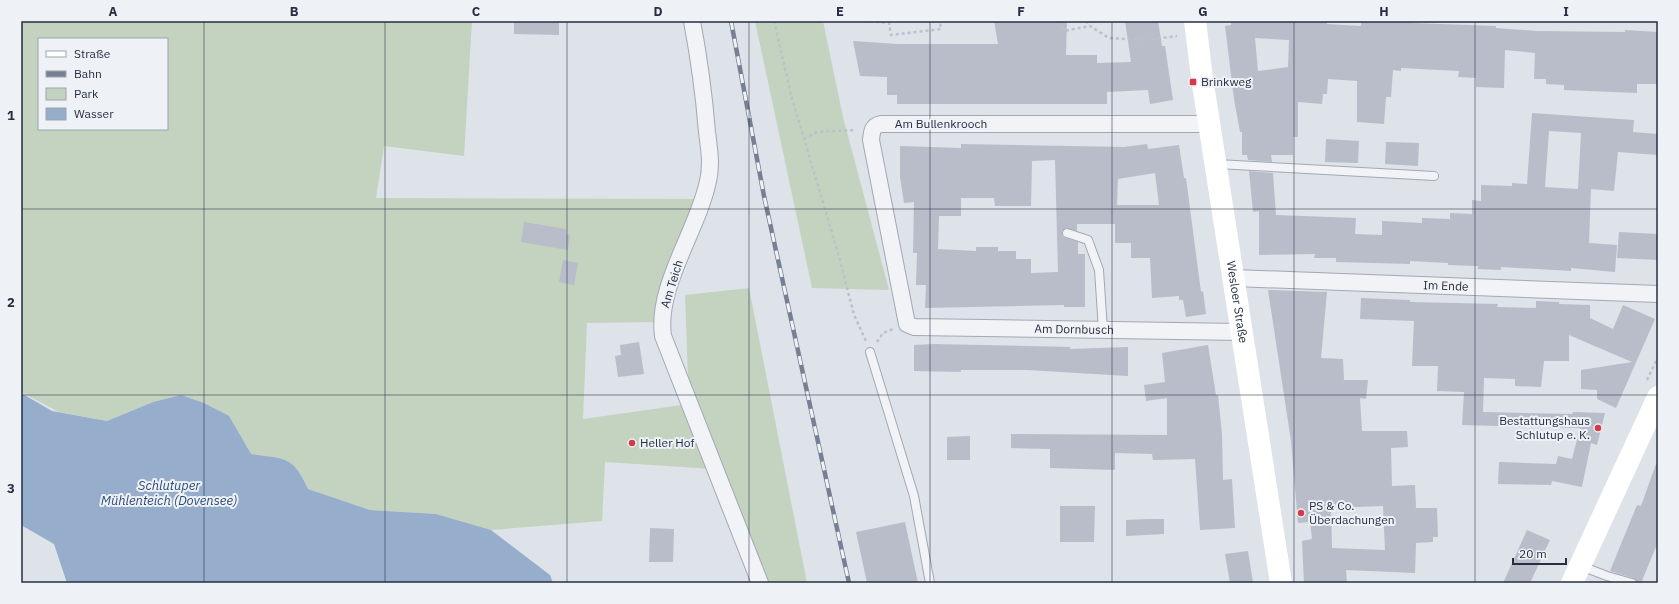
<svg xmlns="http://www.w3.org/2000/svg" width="1679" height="604" font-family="'IBM Plex Sans',sans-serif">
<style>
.green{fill:#c3d3bf;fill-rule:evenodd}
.water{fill:#96adcc}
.building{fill:#b8bdc9;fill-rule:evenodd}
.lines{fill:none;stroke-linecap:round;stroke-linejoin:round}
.lane-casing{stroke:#a3a8b3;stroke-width:10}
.street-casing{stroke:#a3a8b3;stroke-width:18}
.path{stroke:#bcc0c8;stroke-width:2.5;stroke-dasharray:3 3;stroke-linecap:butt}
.lane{stroke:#f1f3f7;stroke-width:8}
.street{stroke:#f1f3f7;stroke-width:16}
.secondary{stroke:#fff;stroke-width:22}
.rail-casing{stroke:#768093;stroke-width:4.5}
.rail{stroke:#eef1f6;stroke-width:3;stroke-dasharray:9;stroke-linecap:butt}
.grid{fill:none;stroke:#262e41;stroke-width:1;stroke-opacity:0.55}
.poi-dot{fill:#d83949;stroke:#eef1f6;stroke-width:1.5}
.labels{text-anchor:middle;stroke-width:4;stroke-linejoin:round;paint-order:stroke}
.poi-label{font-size:12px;fill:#262e41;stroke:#eef1f6;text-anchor:start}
.street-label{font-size:12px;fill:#262e41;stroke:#eef1f6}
.water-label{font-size:13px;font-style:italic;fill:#2d4b77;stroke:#eef1f6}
.neatline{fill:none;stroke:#262e41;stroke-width:1.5}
.grid-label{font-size:13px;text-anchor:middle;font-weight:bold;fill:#262e41}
</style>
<rect width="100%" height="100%" fill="#dee2e9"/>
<!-- green -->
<path class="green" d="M 21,21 L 472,21 L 464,156 L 384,146 L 376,198 L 704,199 L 661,322 L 587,323 L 583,419 L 689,404 L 685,295 L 749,288 L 807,583 L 760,583 L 714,469 L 605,462 L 602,521 L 491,530 L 436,514 L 370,510 L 308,489 C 294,455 284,459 251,454 L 228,416 L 204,403 L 181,395 L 153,402 L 107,421 L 59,412 L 21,392 ZM 39,39 L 167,39 L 167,129 L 39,129 Z
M 755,21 L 823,21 L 843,117 L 889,290 L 812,288 Z"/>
<!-- water -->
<path class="water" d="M 21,393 L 52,411 L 107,421 L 153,402 L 181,395 L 204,403 L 229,416 L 251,454 C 285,459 293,455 308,489 L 370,510 L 436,514 L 491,530 L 550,575 L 553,583 L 67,583 L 54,544 L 21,525 Z"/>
<!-- building -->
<path class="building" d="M 514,21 L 559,21 L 559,35 L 514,34 Z
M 994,21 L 1067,21 L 1066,55 L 1097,55 L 1097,63 L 1131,62 L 1125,21 L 1158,21 L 1162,46 L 1165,46 L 1173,100 L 1150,104 L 1148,90 L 1107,92 L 1107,104 L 897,104 L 897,95 L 887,95 L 887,77 L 860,76 L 853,41 L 897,44 L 998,44 Z
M 1231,21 L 1327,21 L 1327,24 L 1361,26 L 1361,21 L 1402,21 L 1413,23 L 1496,26 L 1496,28 L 1536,31 L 1625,32 L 1625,30 L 1658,32 L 1658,84 L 1637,84 L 1637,93 L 1564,90 L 1564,85 L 1546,84 L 1546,79 L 1534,79 L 1535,53 L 1505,50 L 1504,88 L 1476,87 L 1476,78 L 1458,77 L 1459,71 L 1401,68 L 1401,71 L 1393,70 L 1391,97 L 1386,97 L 1384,124 L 1357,122 L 1357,81 L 1328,79 L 1327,94 L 1323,94 L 1322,104 L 1298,102 L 1298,137 L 1293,137 L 1293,155 L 1271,155 L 1272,162 L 1248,160 L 1247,155 L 1242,155 L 1242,132 L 1240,132 L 1234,99 L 1225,26 L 1231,25 ZM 1255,38 L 1289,40 L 1288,67 L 1258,71 Z
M 1532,113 L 1634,120 L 1633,132 L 1658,134 L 1658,155 L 1618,152 L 1614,191 L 1591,189 L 1589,243 L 1617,245 L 1615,272 L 1571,268 L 1571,271 L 1501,267 L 1501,270 L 1478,269 L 1478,266 L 1448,265 L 1448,263 L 1410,261 L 1410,264 L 1336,262 L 1336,258 L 1314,258 L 1315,254 L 1259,255 L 1259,211 L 1253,212 L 1249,171 L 1273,173 L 1276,215 L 1356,218 L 1355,234 L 1382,235 L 1382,221 L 1422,223 L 1422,218 L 1450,219 L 1450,213 L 1472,214 L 1472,200 L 1481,201 L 1481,185 L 1512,186 L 1512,183 L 1527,184 ZM 1549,131 L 1581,133 L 1578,189 L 1545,187 Z
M 1326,139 L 1359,141 L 1358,163 L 1325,162 Z
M 1386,142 L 1419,143 L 1418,166 L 1385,164 Z
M 961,144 L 1124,147 L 1147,144 L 1148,149 L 1179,145 L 1184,178 L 1186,178 L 1201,292 L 1203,291 L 1206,314 L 1186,317 L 1183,300 L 1179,300 L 1179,296 L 1152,298 L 1150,258 L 1131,258 L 1131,243 L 1115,243 L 1115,224 L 1077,224 L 1077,231 L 1066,228 L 1062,231 L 1063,237 L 1078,242 L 1078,254 L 1085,254 L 1085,307 L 1064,307 L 1064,305 L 925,308 L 926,285 L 916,285 L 917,253 L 913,253 L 914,202 L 904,203 L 900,177 L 900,146 L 961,148 ZM 1055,160 L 1058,272 L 1031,273 L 1031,259 L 1016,259 L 1016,251 L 998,251 L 998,247 L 976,247 L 976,251 L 938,249 L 939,216 L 961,216 L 961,198 L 994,198 L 995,206 L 1031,206 L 1032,161 ZM 1155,173 L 1159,205 L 1117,205 L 1118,179 Z
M 524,222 L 566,229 L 566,234 L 570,235 L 568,250 L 521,242 Z
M 1619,232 L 1658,234 L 1658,260 L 1617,258 Z
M 563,260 L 578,263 L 574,285 L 559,282 Z
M 1268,290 L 1327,292 L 1321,358 L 1343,359 L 1344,380 L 1368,380 L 1366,399 L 1360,398 L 1362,431 L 1407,431 L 1408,447 L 1391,448 L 1392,486 L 1415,485 L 1416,508 L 1437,508 L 1438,537 L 1433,537 L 1433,542 L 1416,543 L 1415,573 L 1346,570 L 1347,583 L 1304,583 L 1302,541 L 1312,539 L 1310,522 L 1298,523 L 1291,441 ZM 1383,506 L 1385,550 L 1332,548 L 1331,508 Z
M 1361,298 L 1410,300 L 1410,302 L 1498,304 L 1497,307 L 1536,308 L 1536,301 L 1559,302 L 1559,304 L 1590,305 L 1590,318 L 1613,329 L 1623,305 L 1655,319 L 1616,408 L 1597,399 L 1597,390 L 1581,389 L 1581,370 L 1632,362 L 1569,335 L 1569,361 L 1544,361 L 1541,387 L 1515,386 L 1515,379 L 1484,378 L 1483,412 L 1572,414 L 1573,412 L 1605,413 L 1597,445 L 1591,443 L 1582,487 L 1552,481 L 1551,485 L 1498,484 L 1499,462 L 1556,464 L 1558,456 L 1572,459 L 1580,428 L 1462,425 L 1464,392 L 1437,391 L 1438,366 L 1412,366 L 1414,321 L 1360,319 Z
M 639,342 L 644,374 L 618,377 L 615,356 L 621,355 L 620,345 Z
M 933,344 L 1070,347 L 1070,349 L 1128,347 L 1128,376 L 1027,370 L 961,370 L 961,372 L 914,371 L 914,345 Z
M 1208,345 L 1216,395 L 1218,395 L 1222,434 L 1223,480 L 1232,479 L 1235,528 L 1200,530 L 1195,459 L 1153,460 L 1152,454 L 1115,453 L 1115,470 L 1050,468 L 1050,449 L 1011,448 L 1011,434 L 1167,435 L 1167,398 L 1146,401 L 1144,385 L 1165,382 L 1162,353 Z
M 970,436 L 970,460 L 947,460 L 947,437 Z
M 1656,464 L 1658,464 L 1658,542 L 1641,583 L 1637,583 L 1633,578 L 1610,571 L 1637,505 L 1641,506 Z
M 1060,506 L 1095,506 L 1094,542 L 1060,542 Z
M 1148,519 L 1164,519 L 1164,534 L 1126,536 L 1126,520 Z
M 905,522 L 918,583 L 867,583 L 856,532 Z
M 650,528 L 674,529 L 673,562 L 649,562 Z
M 1527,530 L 1550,540 L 1530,583 L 1503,583 Z
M 1248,551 L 1253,583 L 1230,583 L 1225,554 Z"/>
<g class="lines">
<defs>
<path id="lane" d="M 1217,164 L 1434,176
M 1067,233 L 1088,240 L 1099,270 L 1103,330
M 870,352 L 914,496 L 930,583
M 1581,566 L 1607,576 L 1632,583"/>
<g id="street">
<path d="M 692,21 C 699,58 704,95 707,132 C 709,148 712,165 708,181 C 698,230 656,286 663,336 L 760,583"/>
<path id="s1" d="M 1209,124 L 881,124 C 872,126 872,131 871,140 L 907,324 L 914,327 L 1241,332"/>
<path id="s2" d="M 1234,278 L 1658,294"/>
</g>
</defs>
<!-- lane casing -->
<use href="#lane" class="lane-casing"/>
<!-- street casing -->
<use href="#street" class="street-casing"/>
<!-- path -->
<path class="path" d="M 774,21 L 791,95 L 838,253 L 854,315 L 866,341
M 870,21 L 889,23 L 891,35 L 941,29 L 940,21
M 1062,21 L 1064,31 L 1090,26 L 1109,38 L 1144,40 L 1177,36
M 1086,21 L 1090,26
M 804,139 L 817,132 L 856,130
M 877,342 L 883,333 L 893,329
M 1647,380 L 1658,357"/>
<!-- lane -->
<use href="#lane" class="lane"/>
<!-- street -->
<use href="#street" class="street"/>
<!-- secondary -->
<g class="secondary">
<path id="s3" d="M 1195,21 L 1202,78 L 1281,583"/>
<path d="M 1572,583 L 1658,397"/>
</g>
<defs>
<path id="rail" d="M 731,21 L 764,196 L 849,583"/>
</defs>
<!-- rail casing -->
<use href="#rail" class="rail-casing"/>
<!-- rail -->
<use href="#rail" class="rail"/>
</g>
<!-- grid -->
<path class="grid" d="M 204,21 L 204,583M 385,21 L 385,583M 567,21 L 567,583M 749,21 L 749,583M 930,21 L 930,583M 1112,21 L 1112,583M 1294,21 L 1294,583M 1475,21 L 1475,583M 21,209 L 1658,209M 21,395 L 1658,395"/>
<!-- markers -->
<g class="poi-dot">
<rect x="1189" y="78" width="8" height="8" rx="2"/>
<circle cx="1598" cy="428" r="4"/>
<circle cx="632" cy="443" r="4"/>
<circle cx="1301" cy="513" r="4"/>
</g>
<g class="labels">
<!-- poi labels -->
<g class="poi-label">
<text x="1201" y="86">Brinkweg</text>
<text x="1590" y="425" text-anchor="end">Bestattungshaus<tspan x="1590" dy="14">Schlutup e. K.</tspan></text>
<text x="640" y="447">Heller Hof</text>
<text x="1309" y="510">PS &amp; Co.<tspan x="1309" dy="14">Überdachungen</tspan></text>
</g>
<!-- street labels -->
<g class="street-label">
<text x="941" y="128">Am Bullenkrooch</text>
<text transform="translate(672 284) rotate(-73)" y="4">Am Teich</text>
<text dy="4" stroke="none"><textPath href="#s2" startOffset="212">Im Ende</textPath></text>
<text dy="4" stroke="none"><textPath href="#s3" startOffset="284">Wesloer Straße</textPath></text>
<text dy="4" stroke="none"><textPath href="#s1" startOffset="704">Am Dornbusch</textPath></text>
</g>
<!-- water labels -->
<g class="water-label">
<text x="169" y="490">Schlutuper<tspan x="169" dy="15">Mühlenteich (Dovensee)</tspan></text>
</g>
</g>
<!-- border -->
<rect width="1679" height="604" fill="none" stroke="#eef1f6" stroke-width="44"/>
<!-- legend -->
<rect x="38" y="38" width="130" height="92" fill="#eef1f6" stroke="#9ea3ae"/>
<rect x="46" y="51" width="20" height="6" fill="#ffffff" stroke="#9ea3ae"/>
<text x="74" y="58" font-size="12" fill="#262e41">Straße</text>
<rect x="46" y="71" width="20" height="6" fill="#768093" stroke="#9ea3ae"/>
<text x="74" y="78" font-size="12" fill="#262e41">Bahn</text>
<rect x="46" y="88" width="20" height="12" fill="#c3d3bf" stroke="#9ea3ae"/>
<text x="74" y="98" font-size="12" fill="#262e41">Park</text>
<rect x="46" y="108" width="20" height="12" fill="#96adcc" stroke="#9ea3ae"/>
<text x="74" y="118" font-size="12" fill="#262e41">Wasser</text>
<!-- scale -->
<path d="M1513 558v6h53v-6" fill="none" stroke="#262e41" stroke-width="2"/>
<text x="1519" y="558" font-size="12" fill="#262e41" stroke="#eef1f6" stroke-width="3" paint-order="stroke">20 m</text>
<rect x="22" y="22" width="1635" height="560" class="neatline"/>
<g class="grid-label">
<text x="113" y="16">A</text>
<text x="294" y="16">B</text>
<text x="476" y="16">C</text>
<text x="658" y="16">D</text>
<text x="840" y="16">E</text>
<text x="1021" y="16">F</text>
<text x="1203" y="16">G</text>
<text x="1384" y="16">H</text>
<text x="1566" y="16">I</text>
<text x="11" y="120">1</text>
<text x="11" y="307">2</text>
<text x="11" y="493">3</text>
</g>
</svg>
